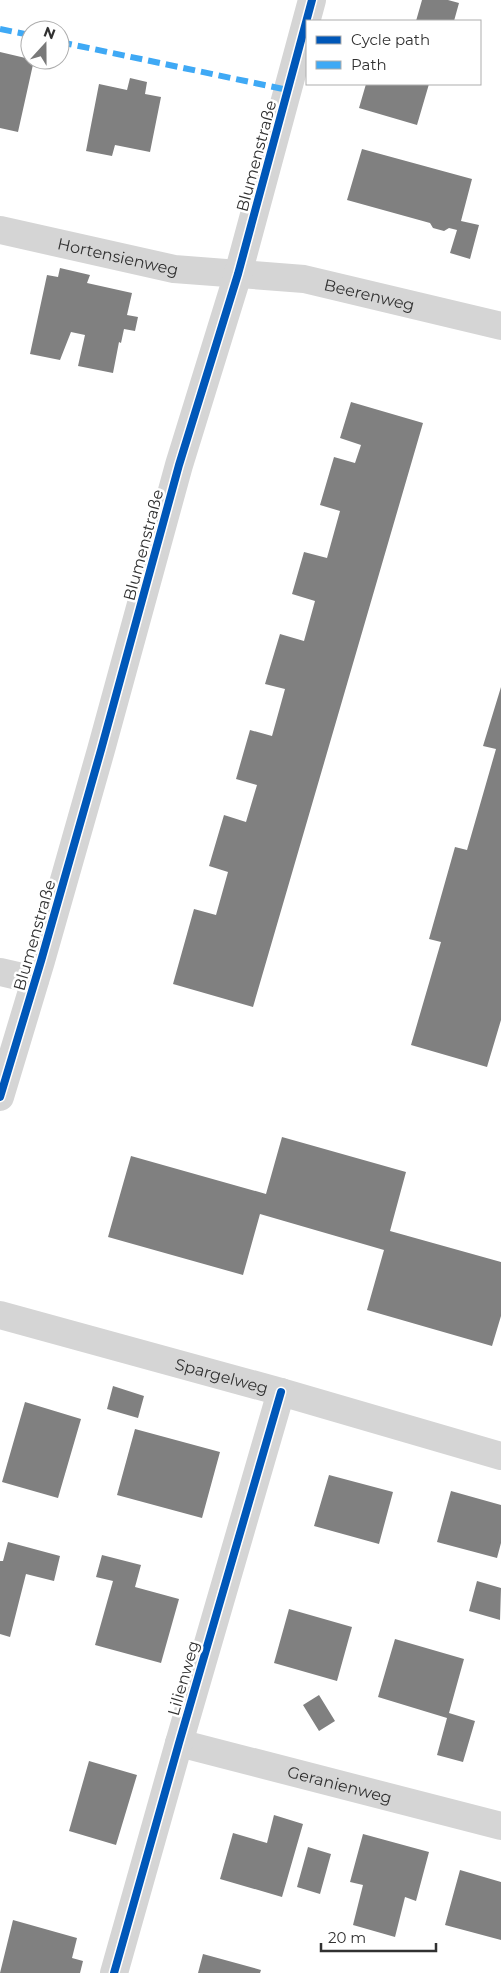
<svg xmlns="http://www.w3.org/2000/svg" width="501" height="1973" font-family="Montserrat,sans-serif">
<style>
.building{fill:#808080}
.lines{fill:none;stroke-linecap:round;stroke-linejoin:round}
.minor{stroke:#d5d5d5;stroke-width:28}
.quiet{stroke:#3fa9f5;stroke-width:6;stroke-dasharray:12 6;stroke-linecap:butt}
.cycleway-casing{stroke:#fff;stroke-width:11}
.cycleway{stroke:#0057b8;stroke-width:8}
.labels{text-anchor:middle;stroke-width:5;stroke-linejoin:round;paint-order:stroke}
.street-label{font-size:16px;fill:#313131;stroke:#fff}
</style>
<rect width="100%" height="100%" fill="#fff"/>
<!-- building -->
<path class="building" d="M 422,0 L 448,0 L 459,3 L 454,21 L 416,21 Z
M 0,52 L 34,60 L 18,132 L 0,128 Z
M 130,78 L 147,82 L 145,94 L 161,97 L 150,152 L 115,145 L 112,156 L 86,151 L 99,84 L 127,90 Z
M 366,84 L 429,84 L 417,125 L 359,108 Z
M 362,149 L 472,179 L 461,221 L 479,225 L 470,259 L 450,253 L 457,230 L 449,228 L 444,231 L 433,228 L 430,223 L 347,200 Z
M 60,268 L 90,275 L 87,283 L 132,293 L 127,315 L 138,317 L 135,331 L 124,329 L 121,343 L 119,342 L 113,373 L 78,366 L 85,335 L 71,332 L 60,360 L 30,354 L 47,275 L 58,277 Z
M 351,402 L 423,423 L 253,1007 L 173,984 L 194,909 L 216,915 L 228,872 L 209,866 L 224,815 L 246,822 L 257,785 L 236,779 L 250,730 L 272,736 L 285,689 L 265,684 L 280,634 L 304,641 L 315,601 L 292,594 L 304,552 L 327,558 L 340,511 L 320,505 L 334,457 L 355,463 L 361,445 L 340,438 Z
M 501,687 L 501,1020 L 487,1067 L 411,1045 L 441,942 L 429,939 L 455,847 L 467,850 L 496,749 L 483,746 Z
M 282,1137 L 406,1172 L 390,1231 L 501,1262 L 501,1316 L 492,1346 L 367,1310 L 384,1250 L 260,1214 L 243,1275 L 108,1237 L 131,1156 L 266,1194 Z
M 113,1386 L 144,1396 L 138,1418 L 107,1409 Z
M 25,1402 L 81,1419 L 58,1498 L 2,1482 Z
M 135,1429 L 220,1452 L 202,1518 L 117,1495 Z
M 329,1475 L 393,1492 L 379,1544 L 314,1526 Z
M 451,1491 L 501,1505 L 501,1543 L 497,1558 L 437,1542 Z
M 8,1542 L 60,1556 L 54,1581 L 26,1574 L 10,1637 L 0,1634 L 0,1561 L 3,1561 Z
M 102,1555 L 141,1565 L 135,1587 L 179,1599 L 161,1663 L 95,1645 L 113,1581 L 96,1577 Z
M 477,1581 L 501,1588 L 500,1620 L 469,1611 Z
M 289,1609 L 352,1627 L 337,1681 L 274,1663 Z
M 395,1639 L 464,1659 L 449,1713 L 475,1721 L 463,1762 L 437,1755 L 447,1718 L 378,1697 Z
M 319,1695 L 335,1721 L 319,1731 L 303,1705 Z
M 89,1761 L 137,1775 L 116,1845 L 69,1831 Z
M 274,1815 L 303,1824 L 282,1897 L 220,1879 L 233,1833 L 267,1843 Z
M 363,1834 L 429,1852 L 416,1901 L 405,1897 L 395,1937 L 353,1925 L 363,1885 L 350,1882 Z
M 308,1847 L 331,1854 L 320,1894 L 297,1887 Z
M 460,1870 L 501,1882 L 501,1940 L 445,1925 Z
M 13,1920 L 77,1938 L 72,1958 L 83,1961 L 80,1973 L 0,1973 Z
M 203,1954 L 261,1970 L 260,1973 L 198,1973 Z"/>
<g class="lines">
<!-- minor -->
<g class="minor">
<path id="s1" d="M 0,230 L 174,269 L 304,279 L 501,326"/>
<path d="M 0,972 L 35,980"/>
<path d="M 0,1097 L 41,961 L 101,750 L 179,465 L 238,274 L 312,0"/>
<path id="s2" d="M 0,1315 L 281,1392 L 501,1456"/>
<path id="s3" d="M 179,1743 L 501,1826"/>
<path d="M 114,1973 L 179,1743 L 281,1392"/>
</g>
<!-- quiet -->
<path class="quiet" d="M 0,29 L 30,35
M 60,42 L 288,90"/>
<defs>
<path id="cycleway" d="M 0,1097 L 41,961 L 101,750 L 179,465 L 238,274 L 312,0
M 114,1973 L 179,1743 L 281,1392"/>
</defs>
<!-- cycleway casing -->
<use href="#cycleway" class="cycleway-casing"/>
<!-- cycleway -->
<use href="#cycleway" class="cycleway"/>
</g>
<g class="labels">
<!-- street labels -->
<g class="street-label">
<text transform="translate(256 156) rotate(-75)" y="6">Blumenstraße</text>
<text dy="6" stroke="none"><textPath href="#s1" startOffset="121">Hortensienweg</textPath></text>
<text dy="6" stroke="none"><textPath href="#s1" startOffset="376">Beerenweg</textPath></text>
<text transform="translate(143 545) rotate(-75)" y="6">Blumenstraße</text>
<text transform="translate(34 935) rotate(-74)" y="6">Blumenstraße</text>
<text dy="6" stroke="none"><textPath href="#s2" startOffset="230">Spargelweg</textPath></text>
<text transform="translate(183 1678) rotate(-74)" y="6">Lilienweg</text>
<text dy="6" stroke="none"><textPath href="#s3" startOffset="166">Geranienweg</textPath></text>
</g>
</g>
<!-- legend -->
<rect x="306" y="20" width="175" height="65" fill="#ffffff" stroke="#adadad"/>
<rect x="316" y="36" width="25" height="8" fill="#0057b8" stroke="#adadad"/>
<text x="351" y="45" font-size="15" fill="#313131">Cycle path</text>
<rect x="316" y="61" width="25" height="8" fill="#3fa9f5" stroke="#adadad"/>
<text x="351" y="70" font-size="15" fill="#313131">Path</text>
<!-- north arrow -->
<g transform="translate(45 45) rotate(21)"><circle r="24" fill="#ffffff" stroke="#adadad"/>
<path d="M0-4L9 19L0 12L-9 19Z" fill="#797979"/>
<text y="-8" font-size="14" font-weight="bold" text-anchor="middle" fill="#313131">N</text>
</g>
<!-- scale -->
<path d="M321 1943v8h115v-8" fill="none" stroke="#313131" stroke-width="2.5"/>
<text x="328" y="1943" font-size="15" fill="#313131" stroke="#ffffff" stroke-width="4" paint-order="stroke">20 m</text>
</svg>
